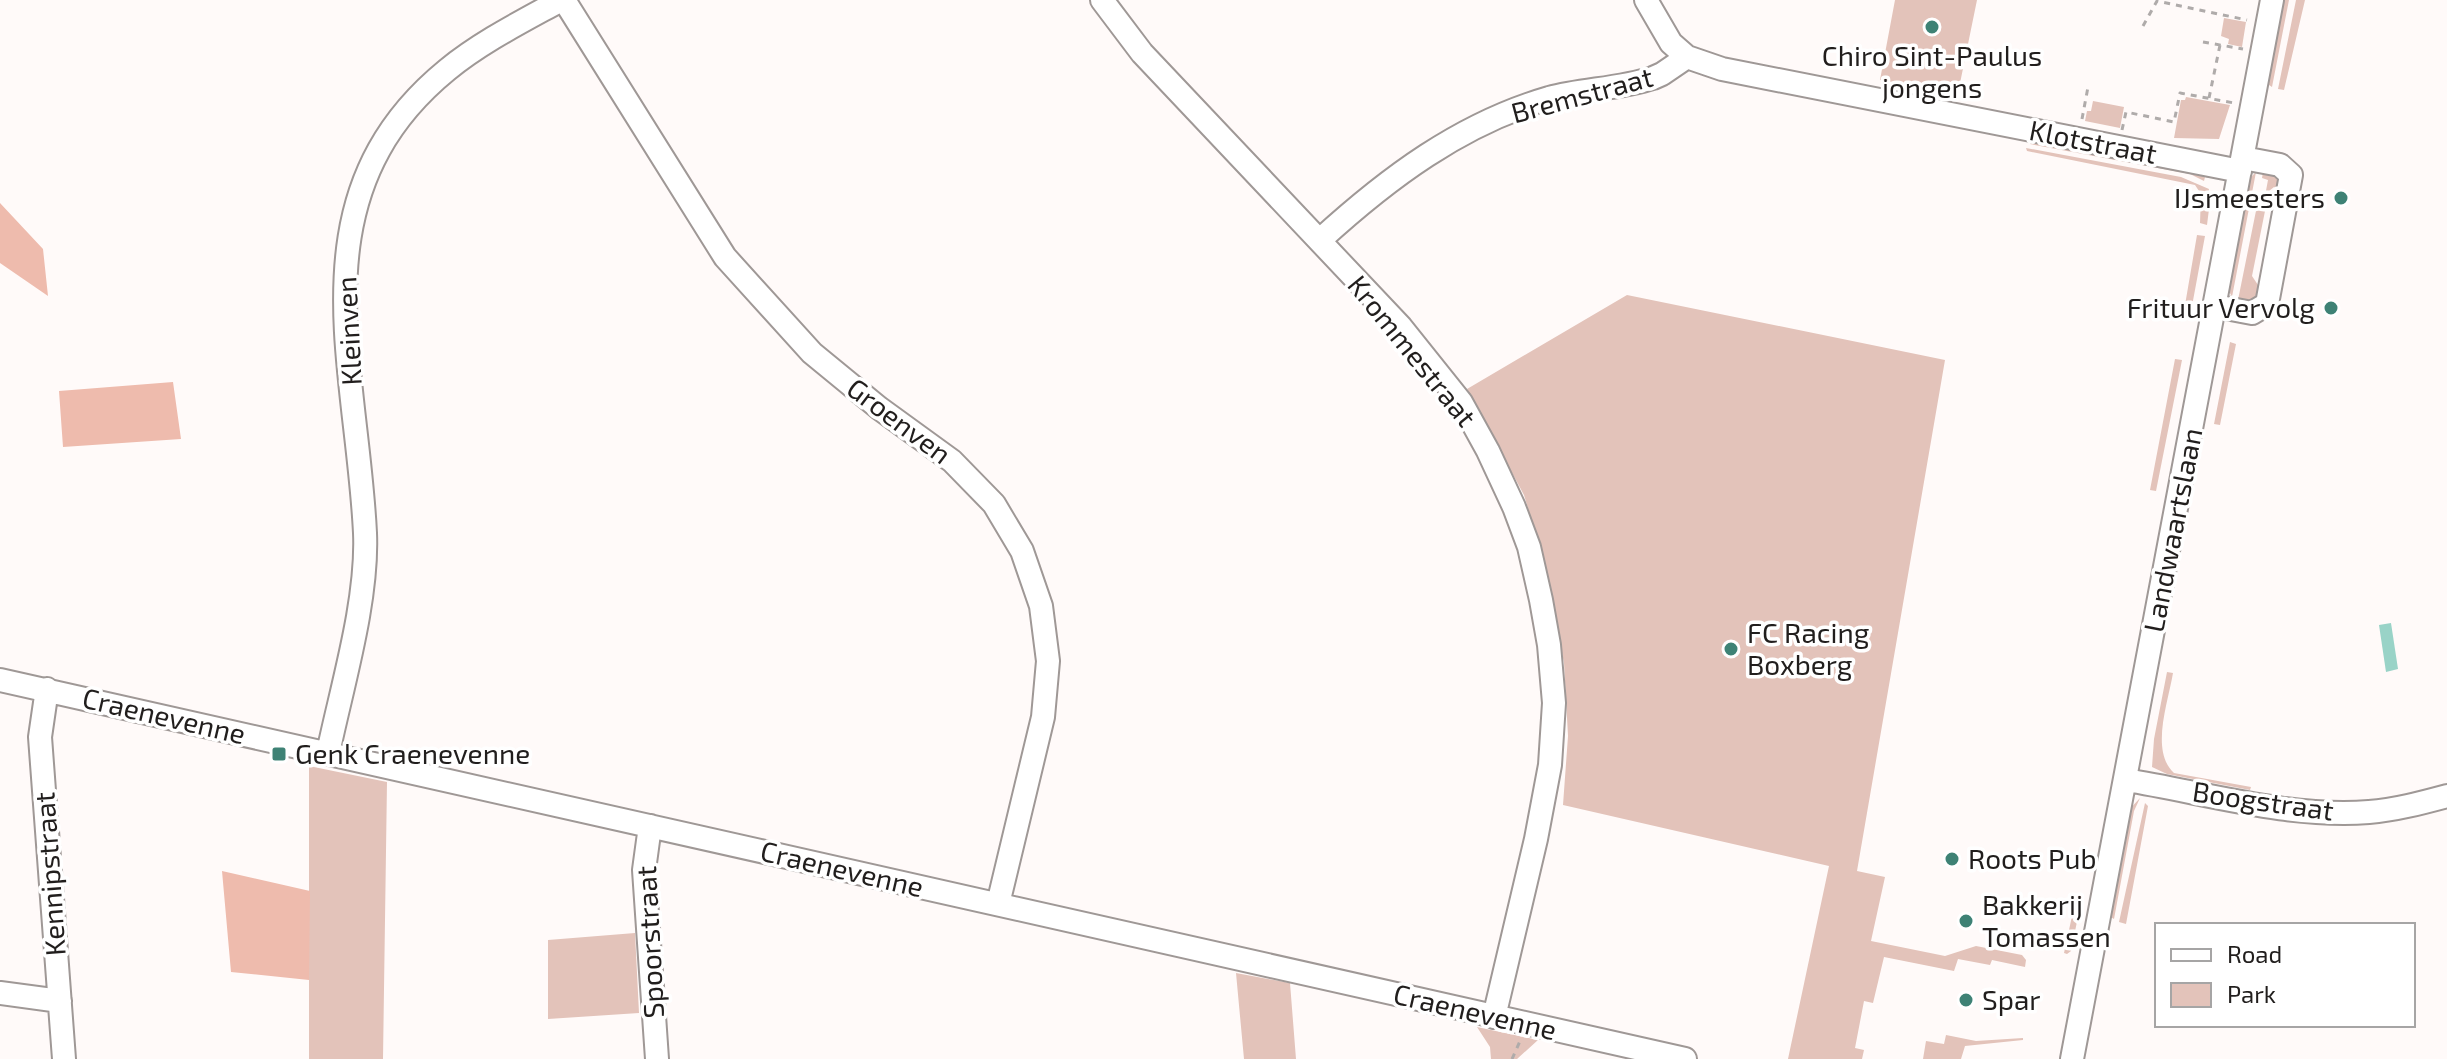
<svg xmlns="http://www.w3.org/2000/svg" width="2447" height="1059" font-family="'Exo 2',sans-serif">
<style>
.green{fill:#e3c3ba}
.forest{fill:#eebbad}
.water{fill:#99d3c7}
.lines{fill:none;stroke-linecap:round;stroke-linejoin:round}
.minor-casing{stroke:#9f9896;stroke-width:26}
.path{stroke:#afabaa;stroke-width:3;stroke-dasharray:6 6;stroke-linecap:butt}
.minor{stroke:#fff;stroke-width:22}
.poi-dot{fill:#3e8275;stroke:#fff;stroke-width:3}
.labels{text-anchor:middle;stroke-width:7;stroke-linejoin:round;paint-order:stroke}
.poi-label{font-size:28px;fill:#211e1d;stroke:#fff;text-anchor:start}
.street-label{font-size:28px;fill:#211e1d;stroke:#fff}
</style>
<rect width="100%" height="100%" fill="#fffaf9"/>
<!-- green -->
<path class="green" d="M 1895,0 L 1977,0 L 1958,93 L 1880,80 Z
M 2282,0 L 2289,0 L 2272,87 L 2266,83 Z
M 2296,0 L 2305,0 L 2284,90 L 2278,89 Z
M 2224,18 L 2246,22 L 2242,47 L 2228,44 L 2229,39 L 2221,36 Z
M 2186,97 L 2230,105 L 2219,139 L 2174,138 L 2181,100 L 2185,100 Z
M 2093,101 L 2124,107 L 2120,128 L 2085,121 L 2087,111 L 2091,111 Z
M 2031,138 L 2210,176 L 2209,178 L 2205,177 L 2204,181 L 2190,174 L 2030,144 Z
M 2026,148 L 2181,177 L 2209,189 L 2208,196 L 2205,197 L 2206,202 L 2210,201 L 2207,225 L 2200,223 L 2201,194 L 2195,185 L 2027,151 Z
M 2256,172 L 2232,297 L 2227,287 L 2248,180 Z
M 2263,172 L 2271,173 L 2284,186 L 2281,197 L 2274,187 L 2269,191 L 2252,276 L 2262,291 L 2260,298 L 2248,303 L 2238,300 L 2259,196 L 2265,196 L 2268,180 L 2262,178 Z
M 2197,235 L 2205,236 L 2192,306 L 2185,305 Z
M 1627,295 L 1945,360 L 1857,871 L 1885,877 L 1871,941 L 1945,956 L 1976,946 L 2022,955 L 2026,960 L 2025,967 L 1992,960 L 1990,965 L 1958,959 L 1954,971 L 1884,957 L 1873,1003 L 1864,1001 L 1855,1048 L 1864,1050 L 1862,1059 L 1788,1059 L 1829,866 L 1563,805 L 1568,736 L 1564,663 L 1543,558 L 1524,495 L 1467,389 Z
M 2230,342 L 2236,344 L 2220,425 L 2214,424 Z
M 2175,359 L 2182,360 L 2156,491 L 2150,490 Z
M 2167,672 L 2173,673 C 2168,703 2150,751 2174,773 L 2251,787 L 2250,790 L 2167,774 L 2152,767 L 2154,739 Z
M 309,766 L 387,782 L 383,1059 L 309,1059 Z
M 2140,798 L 2134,811 L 2114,919 L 2109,916 L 2128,811 Z
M 2145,803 L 2148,806 L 2126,924 L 2119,922 Z
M 2077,893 L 2082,897 L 2071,951 L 2067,954 L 2064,953 Z
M 635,933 L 639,1013 L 548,1019 L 548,940 Z
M 1236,973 L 1290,983 L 1296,1059 L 1244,1059 Z
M 1477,1027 L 1538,1040 L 1517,1059 L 1491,1059 L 1490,1047 Z
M 1946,1035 L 1976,1041 L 2023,1038 L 2023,1040 L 1965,1046 L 1961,1059 L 1923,1059 L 1926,1041 L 1944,1044 Z"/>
<!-- forest -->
<path class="forest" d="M 0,203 L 43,249 L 48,296 L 0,263 Z
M 173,382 L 181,439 L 63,447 L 59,391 Z
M 222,871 L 310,891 L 309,980 L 231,972 Z"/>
<!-- water -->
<path class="water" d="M 2391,623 L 2398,669 L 2386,672 L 2379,625 Z"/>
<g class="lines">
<defs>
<path id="minor" d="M 564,0 L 725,257 L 812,353 L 879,408 L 952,461 L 994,504 L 1022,551 L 1041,606 L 1048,661 L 1043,717 L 998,904
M 1102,0 L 1142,53 L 1401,327 L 1461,402 L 1488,451 L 1514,507 L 1529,547 L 1541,600 L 1549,645 L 1554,703 L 1550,765 L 1536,839 L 1494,1017
M 1646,0 L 1671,43 L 1687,57 L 1722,69 L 2240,171
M 1320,240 C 1388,178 1460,124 1549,98 C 1583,89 1619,89 1653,78 L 1662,74 L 1687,57
M 2215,306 L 2252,313 L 2267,304 L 2291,175 L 2280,165 L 2243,158
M 0,680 L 1685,1059
M 47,689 L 40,737 L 64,1059
M 328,753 C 342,686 368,601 365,533 C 357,365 293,196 447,70 C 481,42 523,21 561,0
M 2126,780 C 2206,793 2287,818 2369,812 C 2395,810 2421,803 2447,796
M 650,826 L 644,870 L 657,1059
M 0,993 L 60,1001
M 2072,1059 L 2272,0"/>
</defs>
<!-- minor casing -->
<use href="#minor" class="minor-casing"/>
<!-- path -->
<path class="path" d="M 2143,26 L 2157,1 L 2247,20
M 2203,42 L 2243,49
M 2209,98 L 2220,45
M 2082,119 L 2088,87
M 2122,130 L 2126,112 L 2174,122 L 2180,93 L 2234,103
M 1512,1059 L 1520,1041"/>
<!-- minor -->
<use href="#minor" class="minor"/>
</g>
<!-- markers -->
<g class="poi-dot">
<circle cx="1932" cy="27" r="8"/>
<circle cx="2341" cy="198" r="8"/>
<circle cx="2331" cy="308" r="8"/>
<circle cx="1731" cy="649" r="8"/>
<rect x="271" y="746" width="16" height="16" rx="4"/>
<circle cx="1952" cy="859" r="8"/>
<circle cx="1966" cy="921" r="8"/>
<circle cx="1966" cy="1000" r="8"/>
</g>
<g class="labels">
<!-- poi labels -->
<g class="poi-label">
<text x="1932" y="66" text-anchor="middle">Chiro Sint-Paulus<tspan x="1932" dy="32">jongens</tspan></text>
<text x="2325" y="208" text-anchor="end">IJsmeesters</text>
<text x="2315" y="318" text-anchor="end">Frituur Vervolg</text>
<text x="1747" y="643">FC Racing<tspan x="1747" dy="32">Boxberg</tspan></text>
<text x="295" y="764">Genk Craenevenne</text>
<text x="1968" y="869">Roots Pub</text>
<text x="1982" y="915">Bakkerij<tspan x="1982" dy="32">Tomassen</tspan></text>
<text x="1982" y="1010">Spar</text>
</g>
<!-- street labels -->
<g class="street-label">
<text transform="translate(1582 95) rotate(-15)" y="10">Bremstraat</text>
<text transform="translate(2093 142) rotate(11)" y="10">Klotstraat</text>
<text transform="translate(349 331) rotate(-93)" y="10">Kleinven</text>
<text transform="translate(1412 351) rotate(51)" y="10">Krommestraat</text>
<text transform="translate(899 421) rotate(37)" y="10">Groenven</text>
<text transform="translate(2173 530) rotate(-79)" y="10">Landwaartslaan</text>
<text transform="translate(164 716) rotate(13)" y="10">Craenevenne</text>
<text transform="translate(2263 801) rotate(8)" y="10">Boogstraat</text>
<text transform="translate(842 869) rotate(13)" y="10">Craenevenne</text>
<text transform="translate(50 874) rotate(-94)" y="10">Kennipstraat</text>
<text transform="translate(650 942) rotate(-93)" y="10">Spoorstraat</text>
<text transform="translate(1475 1012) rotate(13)" y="10">Craenevenne</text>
</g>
</g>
<!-- legend -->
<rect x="2155" y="923" width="260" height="104" fill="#ffffff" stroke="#a6a5a5" stroke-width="2"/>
<rect x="2171" y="949" width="40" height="12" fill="#ffffff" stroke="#a6a5a5" stroke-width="2"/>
<text x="2227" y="963" font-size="24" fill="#211e1d">Road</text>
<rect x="2171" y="983" width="40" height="24" fill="#e3c3ba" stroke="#a6a5a5" stroke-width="2"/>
<text x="2227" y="1003" font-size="24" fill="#211e1d">Park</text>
</svg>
